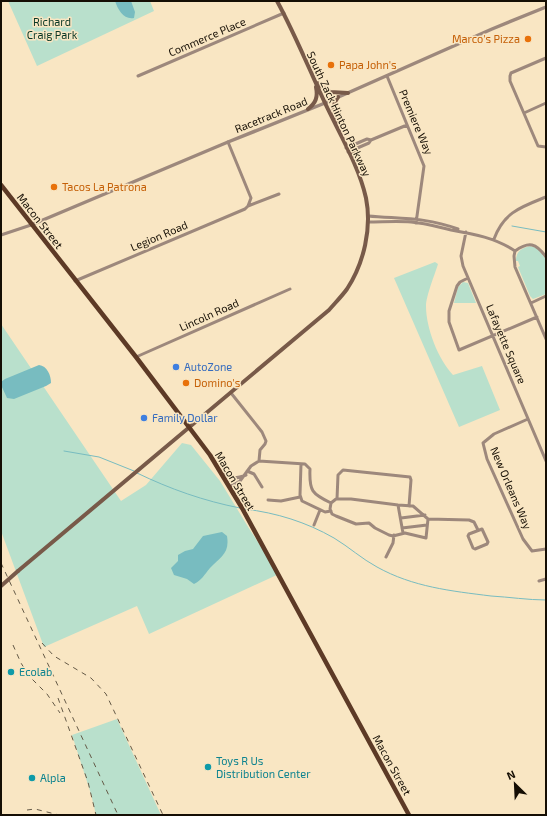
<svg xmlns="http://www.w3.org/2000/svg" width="547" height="816" font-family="'Exo 2',sans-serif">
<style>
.green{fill:#b9e0cc}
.water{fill:#78bcc0}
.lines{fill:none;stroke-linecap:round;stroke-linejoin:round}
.stream{stroke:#78bcc0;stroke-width:1}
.minor{stroke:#9d887c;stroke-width:3}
.tertiary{stroke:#9d887c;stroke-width:3.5}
.secondary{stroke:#785a49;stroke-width:4}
.primary{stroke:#5d3a26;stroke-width:4.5}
.rail{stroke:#655a47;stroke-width:1;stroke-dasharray:5 5;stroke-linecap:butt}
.secondary-bridge{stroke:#785a49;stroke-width:4}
.food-dot{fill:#e8710a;stroke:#f9e6c3;stroke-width:1.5}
.shop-dot{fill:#3f7fe0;stroke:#f9e6c3;stroke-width:1.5}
.culture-dot{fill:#0f9aa8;stroke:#f9e6c3;stroke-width:1.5}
.labels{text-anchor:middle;stroke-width:3;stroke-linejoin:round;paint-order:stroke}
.park-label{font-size:11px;fill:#083725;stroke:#f9e6c3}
.street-label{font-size:11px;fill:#150e04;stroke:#f9e6c3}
.food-label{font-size:11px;fill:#c56008;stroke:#f9e6c3;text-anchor:start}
.shop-label{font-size:11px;fill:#366cbe;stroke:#f9e6c3;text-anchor:start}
.culture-label{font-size:11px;fill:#0d838f;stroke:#f9e6c3;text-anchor:start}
</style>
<rect width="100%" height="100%" fill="#f9e6c3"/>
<!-- green -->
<path class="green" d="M 8,1 L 150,1 L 154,11 L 37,66 Z
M 530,246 L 537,248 L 546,259 L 546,294 L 533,299 L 530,296 L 518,267 L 520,266 L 518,261 L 516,261 C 516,252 521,248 530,246 Z
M 435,262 L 438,264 C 435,274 426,296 426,306 C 426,328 438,359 453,375 L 482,366 L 500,410 L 459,427 L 394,278 Z
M 463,282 L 468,283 L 476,303 L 454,303 L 458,287 Z
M 1,324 L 121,501 L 146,485 L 182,443 L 191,445 L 220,481 L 250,530 L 279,574 L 149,634 L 137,606 L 44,647 L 1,531 Z
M 117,719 L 161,815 L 96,815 L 91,794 L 72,735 Z"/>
<!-- water -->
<path class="water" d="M 115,1 L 131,1 L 135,12 L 134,18 C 124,20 118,10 115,1 Z
M 39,365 C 47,366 51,375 51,383 L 46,386 L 14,399 L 7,398 L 1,385 L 1,382 L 5,379 Z
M 222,532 L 227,536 C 230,554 220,557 210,568 C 204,575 202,580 194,584 L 187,579 L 174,575 L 171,568 L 178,561 L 178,555 L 185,551 L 193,549 L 203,536 Z"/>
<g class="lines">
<!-- stream -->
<path class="stream" d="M 512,226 L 546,232
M 64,451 L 99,457 L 134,471
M 137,473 C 170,489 204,501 240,508
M 245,509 C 277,513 306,522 334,538 C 349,547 362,559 377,567 C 413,587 451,591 491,596 C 509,597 528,600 546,600"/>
<!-- minor -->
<path class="minor" d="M 546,58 L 511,73 L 510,76 L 510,81 L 538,146 L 546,147
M 138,76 L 284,13
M 387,76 L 424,166 L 416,223
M 524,113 L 546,103
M 228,142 L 251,198 L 248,206
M 346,148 L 367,139 L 371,140
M 348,152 L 369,143 L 371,140 L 407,125
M 368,216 C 402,219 425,217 458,229
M 368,222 C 382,222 397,221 411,222 C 425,223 438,227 451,230 C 474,234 496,238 515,251 L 514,256 L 515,267 L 546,339
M 466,232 L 461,256 L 463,266 L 546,461
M 1,235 L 31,225
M 494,239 C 504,212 521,207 546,197
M 515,251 C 529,241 536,243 546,257
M 468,278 L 460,282 L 457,286 L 449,311 L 449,322 L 459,350 L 537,317
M 75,281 L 245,209 L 248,206 L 279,194
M 531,303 L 546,296
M 136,357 L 290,289
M 231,393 L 262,432 L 266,441 L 265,444 L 260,450 L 259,461
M 528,419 L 494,434 L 483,443 L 487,459 L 523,539 L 532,551 L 546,549
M 301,464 L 300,495 L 302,501 L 325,512 L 331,511
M 247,471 L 254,474 L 262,487
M 222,473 C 230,479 236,479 246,475
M 229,487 L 240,481 L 251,466 L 259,461 L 305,464 L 310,469 C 309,491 312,494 331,503
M 336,499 L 351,499 L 398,505 L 413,506 L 428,519 L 426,538 L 405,533 L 393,536 L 389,535 L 375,528 L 369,523 L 356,524 L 336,516 L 332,514 L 330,509 L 331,503 Z
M 337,499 L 338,475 L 343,470 L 410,477 L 411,480 L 409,506
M 268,500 L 281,501 L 300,497
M 398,505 L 403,533
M 401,518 L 425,515
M 428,519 L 469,520 L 474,522 L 478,530
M 314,525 L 320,510
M 402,528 L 427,525
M 482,529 L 488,542 L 487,544 L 475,549 L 473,548 L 468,536 L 469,534 Z
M 386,557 L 393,543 L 394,535
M 539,581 L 546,579"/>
<!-- tertiary -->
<path class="tertiary" d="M 31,225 L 228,142 L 325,103 L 492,29 L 546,7"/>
<!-- secondary -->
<path class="secondary" d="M 317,83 L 330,92 L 348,93
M 308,109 C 316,103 318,97 316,87
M 337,123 C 334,112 331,107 338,97
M 353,159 L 354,150
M 18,571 L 329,310 C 335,303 342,296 347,289 C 364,263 372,228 366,198 C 359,166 339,133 325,103 C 309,69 295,34 277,1"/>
<!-- primary -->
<path class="primary" d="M 1,185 L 136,357 L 210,455 L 242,508 L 409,815"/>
<!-- rail -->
<path class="rail" d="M 1,563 L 118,815
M 42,643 L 54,656 L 91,678 L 106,694 L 163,815
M 13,645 L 21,663 L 29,676 L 47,694 L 60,713
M 58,698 L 88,782 L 96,815
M 27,810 L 35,809 L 59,815"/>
<!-- secondary-bridge -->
<path class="secondary-bridge" d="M 1,586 L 18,571"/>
</g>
<!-- markers -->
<g class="food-dot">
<circle cx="528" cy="39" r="4"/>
<circle cx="331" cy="65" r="4"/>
<circle cx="54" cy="187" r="4"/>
<circle cx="186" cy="383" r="4"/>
</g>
<g class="shop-dot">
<circle cx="176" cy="367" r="4"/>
<circle cx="144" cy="418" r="4"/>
</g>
<g class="culture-dot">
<circle cx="11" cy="672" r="4"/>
<circle cx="208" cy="767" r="4"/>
<circle cx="32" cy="778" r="4"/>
</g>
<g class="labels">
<!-- park labels -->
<g class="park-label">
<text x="52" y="26">Richard<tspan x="52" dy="13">Craig Park</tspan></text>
</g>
<!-- street labels -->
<g class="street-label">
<text transform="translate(207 37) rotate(-23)" y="4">Commerce Place</text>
<text transform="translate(339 114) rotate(65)" y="4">South Zack Hinton Parkway</text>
<text transform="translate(271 115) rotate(-22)" y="4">Racetrack Road</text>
<text transform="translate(416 122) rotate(67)" y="4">Premiere Way</text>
<text transform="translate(40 221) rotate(52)" y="4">Macon Street</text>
<text transform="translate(159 236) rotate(-23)" y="4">Legion Road</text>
<text transform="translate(209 315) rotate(-24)" y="4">Lincoln Road</text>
<text transform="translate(506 344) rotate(67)" y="4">Lafayette Square</text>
<text transform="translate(235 481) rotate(59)" y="4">Macon Street</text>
<text transform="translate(511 488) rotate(67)" y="4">New Orleans Way</text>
<text transform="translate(392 765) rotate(61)" y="4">Macon Street</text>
</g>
<!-- food labels -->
<g class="food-label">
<text x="520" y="43" text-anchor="end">Marco's Pizza</text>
<text x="339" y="69">Papa John's</text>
<text x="62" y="191">Tacos La Patrona</text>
<text x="194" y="387">Domino's</text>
</g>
<!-- shop labels -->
<g class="shop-label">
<text x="184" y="371">AutoZone</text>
<text x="152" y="422">Family Dollar</text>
</g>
<!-- culture labels -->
<g class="culture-label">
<text x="19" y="676">Ecolab</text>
<text x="216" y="765">Toys R Us<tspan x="216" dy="13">Distribution Center</tspan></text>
<text x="40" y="782">Alpla</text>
</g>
</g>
<!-- border -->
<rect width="547" height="816" fill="none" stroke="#150e04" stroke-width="4"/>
<!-- north arrow -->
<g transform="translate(515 784) rotate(336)" stroke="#f9e6c3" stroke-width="3" paint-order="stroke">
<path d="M0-3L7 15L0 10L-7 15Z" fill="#150e04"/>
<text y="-6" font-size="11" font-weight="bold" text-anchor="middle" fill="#150e04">N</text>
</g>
</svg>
